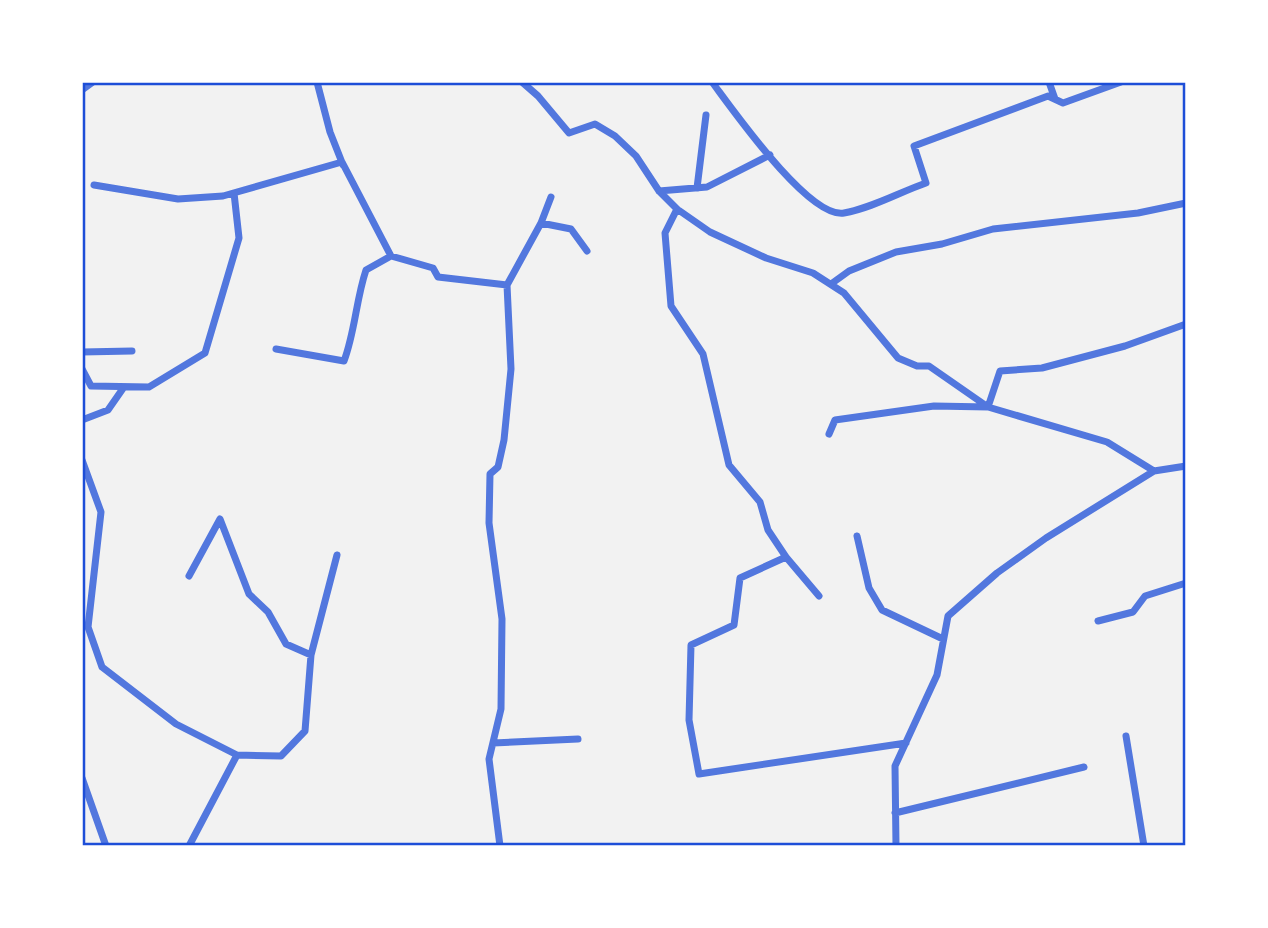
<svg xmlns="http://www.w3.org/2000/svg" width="1268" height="928" font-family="Poppins,sans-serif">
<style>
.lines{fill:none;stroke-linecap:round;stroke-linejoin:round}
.minor{stroke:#5277de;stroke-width:7}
.neatline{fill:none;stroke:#1d4ed8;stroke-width:2.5}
</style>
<rect width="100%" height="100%" fill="#f2f2f2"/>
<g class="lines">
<!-- minor -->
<path class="minor" d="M 317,82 L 330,132 L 343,165
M 522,82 L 538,96 L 569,133 L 595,124 L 615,136 L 636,156 L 659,191 L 677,209 L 710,232 L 766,258 L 813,273 L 844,293 L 898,358 L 917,366 L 929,366 L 988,407 L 1107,442 L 1154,471 L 1186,466
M 712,82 C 733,110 809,219 844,213 C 872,208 900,192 926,183 L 914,146 L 1048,96 L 1063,103 L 1121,82
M 1049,82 L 1055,99
M 82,90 L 93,82
M 94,185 L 178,199 L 223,196 L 342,162 L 391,256
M 697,188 L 706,115
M 659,191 L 707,187 L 770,155
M 677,209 L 665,233 L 671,306 L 703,354 L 729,465 L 760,502 L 768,530 L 786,557
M 541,223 L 551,197
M 831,284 L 849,271 L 896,252 L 942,244 L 993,229 L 1138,213 L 1186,203
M 276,349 L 344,361 C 355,332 356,300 366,270 L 391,256 L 433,268 L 438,277 L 507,285
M 82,352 L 132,351
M 82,369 L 91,386 L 149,387 L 205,353 L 239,238 L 234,193
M 82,420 L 108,410 L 124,387
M 829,434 L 835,420 L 934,406 L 988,407 L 1000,371 L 1042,368 L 1125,346 L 1186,324
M 82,460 L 101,512 L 88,627 L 102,667 L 176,724 L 237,755 L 189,846
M 857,536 L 869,588 L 882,610 L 943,639
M 189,576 L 220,519 L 249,594 L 268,612 L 286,644 L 311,655
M 819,596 L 786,557 L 740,578 L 734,625 L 691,645 L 689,720 L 699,774 L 906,743
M 1098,621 L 1133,612 L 1145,596 L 1186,583
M 1126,736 L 1144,846
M 493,743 L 578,739
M 237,755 L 281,756 L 305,731 L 311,655 L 337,555
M 82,778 L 106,846
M 895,813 L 1084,767
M 500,846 L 489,759 L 501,709 L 502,619 L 489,523 L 490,474 L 498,467 L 504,440 L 511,369 L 507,285 L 541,223 L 571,229 L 587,251
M 896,846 L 895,766 L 937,675 L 948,616 L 997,573 L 1046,538 L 1154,471"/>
</g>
<!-- border -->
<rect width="1268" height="928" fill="none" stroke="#ffffff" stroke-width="168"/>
<rect x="84" y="84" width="1100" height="760" class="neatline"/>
</svg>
